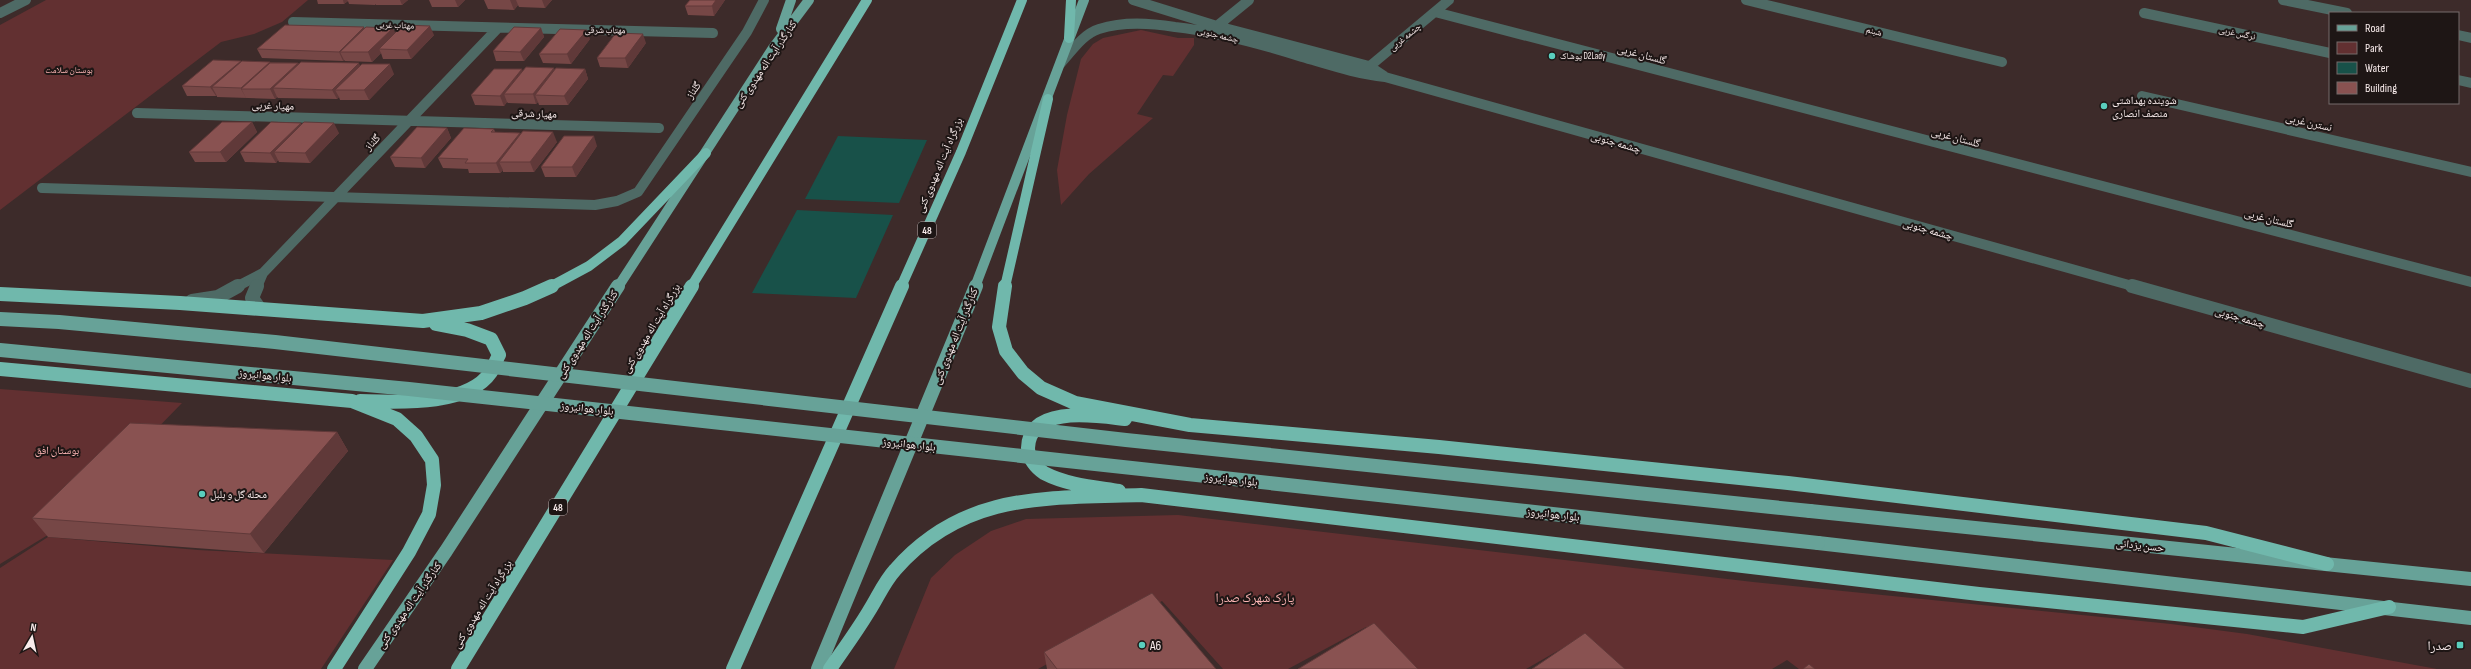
<svg xmlns="http://www.w3.org/2000/svg" width="2471" height="669" font-family="'Sofia Sans Condensed','Noto Naskh Arabic',sans-serif">
<style>
.green{fill:#623031}
.water{fill:#185149}
.lines{fill:none;stroke-linecap:round;stroke-linejoin:round}
.minor-far1{stroke:#4e6a65;stroke-width:10}
.minor{stroke:#4e6a65;stroke-width:14}
.major-far1{stroke:#67a298;stroke-width:10}
.major{stroke:#67a298;stroke-width:14}
.highway-far1{stroke:#70b8ac;stroke-width:10}
.highway{stroke:#70b8ac;stroke-width:14}
.major-bridge{stroke:#67a298;stroke-width:14}
.wall{fill:#764746}
.shaded-wall{fill:#603939}
.building{fill:#895251;stroke:#603939}
.poi-dot{fill:#5acebd;stroke:#1e1615;stroke-width:1.5}
.labels{text-anchor:middle;stroke-width:4;stroke-linejoin:round;paint-order:stroke}
.far-street-label{font-size:9px;fill:#f8ebeb;stroke:#1e1615}
.far-poi-label{font-size:9px;fill:#f8ebeb;stroke:#1e1615;text-anchor:start}
.far-park-label{font-size:9px;fill:#fcb5b4;stroke:#1e1615}
.shield{fill:#1e1615;stroke:#b7abab;stroke-width:1}
.shield-label{font-size:10px;font-weight:bold;fill:#f8ebeb}
.street-label{font-size:11px;fill:#f8ebeb;stroke:#1e1615}
.poi-label{font-size:11px;fill:#f8ebeb;stroke:#1e1615;text-anchor:start}
.park-label{font-size:11px;fill:#fcb5b4;stroke:#1e1615}
.near-park-label{font-size:13px;fill:#fcb5b4;stroke:#1e1615}
.near-poi-label{font-size:13px;fill:#f8ebeb;stroke:#1e1615;text-anchor:start}
</style>
<rect width="100%" height="100%" fill="#3d2b2a"/>
<!-- green -->
<path class="green" d="M 46,0 L 308,0 L 282,22 L 254,34 L 221,42 L 0,210 L 0,25 Z
M 1141,30 L 1178,38 L 1194,38 L 1194,45 L 1173,76 L 1163,75 L 1137,114 L 1153,118 L 1089,174 L 1061,205 L 1057,170 L 1067,115 L 1081,59 L 1093,44 L 1103,38 Z
M 0,389 L 182,403 L 61,527 L 0,564 Z
M 1178,515 L 1753,582 L 2171,624 L 2247,634 L 2437,669 L 1799,669 L 1787,660 L 1772,669 L 1613,669 L 1575,641 L 1526,669 L 1414,669 L 1366,627 L 1288,669 L 1223,669 L 1162,601 L 1038,669 L 894,669 L 931,578 L 955,555 L 991,531 L 1026,519 Z
M 48,537 L 198,550 L 393,560 L 321,669 L 0,669 L 0,568 Z"/>
<!-- water -->
<path class="water" d="M 838,136 L 927,140 L 899,203 L 805,199 Z
M 797,210 L 893,215 L 856,298 L 752,293 Z"/>
<g class="lines">
<!-- minor-far1 -->
<path class="minor-far1" d="M 1133,0 L 1217,26 L 1369,66 L 1384,76
M 1746,0 L 2002,62
M 2283,0 L 2347,13
M 1435,12 L 2471,282
M 0,13 L 26,0
M 2144,13 L 2330,53
M 293,22 L 713,33
M 1217,26 L 1249,0
M 2458,35 L 2471,38
M 1061,63 C 1072,51 1083,34 1099,29 C 1124,21 1150,23 1175,27 C 1218,32 1261,44 1302,57 C 1330,65 1356,74 1385,77 L 2136,287
M 1364,71 L 1449,0
M 2458,80 L 2471,83
M 2142,96 L 2471,172
M 137,113 L 659,128
M 42,188 L 595,205 L 617,201 L 638,192 L 747,32 L 764,0
M 236,287 L 263,273 L 498,28
M 257,287 L 263,273"/>
<!-- minor -->
<path class="minor" d="M 257,286 L 252,298 L 259,308
M 2132,286 L 2471,381
M 192,301 L 218,297 L 238,286"/>
<!-- major-far1 -->
<path class="major-far1" d="M 781,29 L 791,0
M 618,287 L 773,48 L 809,0
M 975,287 L 1084,0"/>
<!-- major -->
<path class="major" d="M 1810,511 L 2471,579
M 1818,543 L 2471,618
M 365,669 L 446,551 L 618,286
M 818,669 L 976,286"/>
<!-- highway-far1 -->
<path class="highway-far1" d="M 1069,38 L 1071,0
M 550,287 L 589,266 L 622,241 L 706,153
M 691,287 L 867,0
M 901,287 L 961,152 L 1022,0
M 1005,287 L 1048,99"/>
<!-- highway -->
<path class="highway" d="M 1005,286 L 999,327 L 1006,351 L 1023,373 L 1041,388 L 1075,403 L 1190,425 L 1439,447 L 1788,483 L 2206,533 L 2327,564
M 0,294 L 180,303 L 423,321 L 481,313 L 525,298 L 552,286
M 0,369 L 352,401 L 397,419 L 416,436 L 432,460 L 434,485 L 429,514 L 409,552 L 334,669
M 360,401 C 397,402 467,407 491,372 C 494,367 496,360 499,355 L 491,339 L 467,330 L 436,324
M 1119,491 C 1094,487 1067,485 1044,473 C 1036,468 1028,458 1028,448 C 1029,404 1098,416 1125,419
M 458,669 L 692,286
M 733,669 L 902,286
M 830,669 C 843,650 857,631 869,611 C 878,597 884,582 895,570 C 963,492 1046,498 1141,495 L 1979,594 L 2303,627 L 2389,607"/>
<!-- major-bridge -->
<path class="major-bridge" d="M 0,319 L 59,322 L 275,342 L 1126,440 L 1810,511
M 0,350 L 409,389 L 1818,543"/>
</g>
<!-- wall -->
<path class="wall" d="M 317,0 L 408,0 L 402,5 L 376,5 L 376,4 L 375,5 L 349,4 L 348,1 L 344,4 L 318,4 Z
M 429,0 L 465,0 L 458,7 L 432,7 Z
M 484,0 L 552,0 L 545,8 L 519,7 L 518,5 L 514,10 L 488,9 Z
M 690,0 L 725,0 L 714,16 L 688,15 L 685,6 Z
M 365,28 L 395,33 L 434,35 L 411,59 L 383,59 L 381,53 L 372,62 L 345,61 L 344,60 L 343,61 L 262,58 L 257,49 Z
M 541,28 L 544,37 L 524,61 L 496,61 L 493,51 Z
M 590,39 L 571,64 L 543,63 L 539,54 Z
M 646,43 L 628,68 L 600,67 L 597,58 Z
M 241,61 L 241,62 L 298,63 L 299,64 L 360,66 L 394,74 L 369,100 L 340,100 L 339,97 L 337,99 L 278,98 L 277,97 L 275,99 L 217,97 L 217,96 L 187,96 L 182,86 Z
M 585,69 L 588,79 L 568,105 L 539,105 L 538,102 L 536,104 L 508,103 L 507,102 L 504,106 L 475,105 L 471,95 L 523,71 Z
M 252,122 L 257,132 L 226,162 L 195,162 L 189,152 Z
M 302,125 L 339,133 L 310,163 L 279,162 L 278,160 L 276,163 L 245,162 L 240,152 Z
M 447,128 L 451,138 L 425,168 L 395,167 L 390,157 Z
M 494,129 L 495,132 L 520,133 L 521,134 L 557,142 L 534,172 L 503,172 L 503,170 L 500,173 L 469,173 L 468,169 L 443,168 L 438,158 Z
M 597,146 L 576,177 L 545,177 L 541,167 Z
M 337,432 L 348,451 L 264,553 L 48,537 L 32,518 Z
M 1044,652 L 1216,669 L 1047,669 Z"/>
<!-- shaded-wall -->
<path class="shaded-wall" d="M 343,0 L 347,0 L 348,1 L 344,4 Z
M 400,0 L 408,0 L 402,5 Z
M 455,0 L 465,0 L 458,7 Z
M 510,0 L 516,0 L 518,5 L 514,10 Z
M 542,0 L 552,0 L 545,8 Z
M 716,0 L 725,0 L 714,16 L 712,6 Z
M 430,26 L 434,35 L 411,59 L 407,50 Z
M 364,27 L 369,37 L 340,52 L 344,60 L 343,61 L 339,52 Z
M 393,28 L 397,37 L 379,49 L 381,53 L 372,62 L 368,52 Z
M 541,28 L 544,37 L 524,61 L 520,52 Z
M 587,30 L 590,39 L 571,64 L 567,54 Z
M 643,34 L 646,43 L 628,68 L 625,58 Z
M 241,61 L 246,70 L 212,87 L 217,96 L 216,96 L 210,87 Z
M 270,62 L 275,71 L 241,89 L 246,98 L 241,88 Z
M 298,63 L 303,73 L 273,88 L 277,97 L 275,99 L 270,89 Z
M 359,63 L 363,73 L 335,90 L 339,97 L 337,99 L 332,90 Z
M 390,64 L 394,74 L 369,100 L 364,90 Z
M 554,68 L 558,77 L 535,95 L 538,102 L 536,104 L 533,94 Z
M 522,69 L 526,79 L 504,94 L 507,102 L 504,106 L 500,96 Z
M 585,69 L 588,79 L 568,105 L 564,96 Z
M 252,122 L 257,132 L 226,162 L 220,152 Z
M 301,123 L 306,133 L 274,152 L 278,160 L 276,163 L 270,153 Z
M 334,123 L 339,133 L 310,163 L 305,153 Z
M 447,128 L 451,138 L 425,168 L 421,158 Z
M 553,132 L 557,142 L 534,172 L 530,162 Z
M 520,133 L 524,143 L 499,162 L 503,170 L 500,173 L 496,163 Z
M 594,136 L 597,146 L 576,177 L 572,167 Z
M 337,432 L 348,451 L 264,553 L 250,534 Z"/>
<!-- building -->
<path class="building" d="M 690,0 L 716,0 L 712,6 L 685,6 Z
M 285,25 L 364,27 L 339,52 L 257,49 Z
M 403,25 L 430,26 L 407,50 L 379,49 Z
M 366,27 L 393,28 L 368,52 L 340,52 Z
M 514,27 L 541,28 L 520,52 L 493,51 Z
M 560,29 L 587,30 L 567,54 L 539,54 Z
M 616,33 L 643,34 L 625,58 L 597,58 Z
M 213,60 L 241,61 L 210,87 L 182,86 Z
M 242,61 L 270,62 L 241,88 L 212,87 Z
M 301,62 L 359,63 L 332,90 L 273,88 Z
M 270,63 L 298,63 L 270,89 L 241,89 Z
M 362,64 L 390,64 L 364,90 L 335,90 Z
M 526,67 L 554,68 L 533,94 L 504,94 Z
M 556,68 L 585,69 L 564,96 L 535,95 Z
M 494,69 L 522,69 L 500,96 L 471,95 Z
M 222,122 L 252,122 L 220,152 L 189,152 Z
M 271,122 L 301,123 L 270,153 L 240,152 Z
M 304,122 L 334,123 L 305,153 L 274,152 Z
M 417,127 L 447,128 L 421,158 L 390,157 Z
M 464,128 L 494,129 L 491,132 L 520,133 L 496,163 L 465,163 L 468,159 L 438,158 Z
M 523,131 L 553,132 L 530,162 L 499,162 Z
M 564,136 L 594,136 L 572,167 L 541,167 Z
M 130,423 L 337,432 L 250,534 L 32,518 Z
M 1152,593 L 1216,669 L 1057,669 L 1044,652 Z
M 1374,623 L 1418,669 L 1298,669 Z
M 1585,633 L 1625,669 L 1532,669 Z
M 1809,664 L 1815,669 L 1803,669 Z"/>
<!-- markers -->
<g class="poi-dot">
<circle cx="1552" cy="56" r="4"/>
<circle cx="2104" cy="106" r="4"/>
<circle cx="202" cy="494" r="4"/>
<circle cx="1142" cy="645" r="4"/>
<rect x="2456" y="641" width="8" height="8" rx="2"/>
</g>
<g class="labels">
<!-- far-street labels -->
<g class="far-street-label">
<text transform="translate(395 25) rotate(2)" y="3">مهتاب غربی</text>
<text transform="translate(605 30) rotate(1)" y="3">مهتاب شرقی</text>
<text transform="translate(1874 31) rotate(14)" y="3">شبنم</text>
<text transform="translate(2237 33) rotate(12)" y="3">نرگس غربی</text>
<text transform="translate(1218 35) rotate(13)" y="3">چشمه جنوبی</text>
<text transform="translate(1405 37) rotate(-39)" y="3">چشمه غربی</text>
</g>
<!-- far-poi labels -->
<g class="far-poi-label">
<text x="1560" y="59">پوشاک D2Lady</text>
</g>
<!-- far-park labels -->
<g class="far-park-label">
<text x="69" y="73">بوستان سلامت</text>
</g>
<!-- shield labels -->
<g class="shield">
<rect x="918" y="222" width="18" height="16" rx="3"/>
<rect x="549" y="499" width="18" height="16" rx="3"/>
</g>
<g class="shield-label">
<text x="927" y="234">48</text>
<text x="558" y="511">48</text>
</g>
<!-- street labels -->
<g class="street-label">
<text transform="translate(1642 54) rotate(15)" y="4">گلستان غربی</text>
<text transform="translate(765 64) rotate(-56)" y="4">کنارگذر آیت اله مهدوی کنی</text>
<text transform="translate(693 90) rotate(-55)" y="4">گلناز</text>
<text transform="translate(273 105) rotate(2)" y="4">مهیار غربی</text>
<text transform="translate(534 113) rotate(2)" y="4">مهیار شرقی</text>
<text transform="translate(2309 122) rotate(13)" y="4">نسترن غربی</text>
<text transform="translate(1956 137) rotate(15)" y="4">گلستان غربی</text>
<text transform="translate(372 142) rotate(-46)" y="4">گلناز</text>
<text transform="translate(1616 142) rotate(16)" y="4">چشمه جنوبی</text>
<text transform="translate(939 165) rotate(-67)" y="4">بزرگراه آیت اله مهدوی کنی</text>
<text transform="translate(2269 218) rotate(14)" y="4">گلستان غربی</text>
<text transform="translate(1928 229) rotate(16)" y="4">چشمه جنوبی</text>
<text transform="translate(2240 317) rotate(16)" y="4">چشمه جنوبی</text>
<text transform="translate(651 328) rotate(-59)" y="4">بزرگراه آیت اله مهدوی کنی</text>
<text transform="translate(587 334) rotate(-57)" y="4">کنارگذر آیت اله مهدوی کنی</text>
<text transform="translate(955 336) rotate(-68)" y="4">کنارگذر آیت اله مهدوی کنی</text>
<text transform="translate(265 375) rotate(6)" y="4">بلوار هوانیروز</text>
<text transform="translate(587 408) rotate(6)" y="4">بلوار هوانیروز</text>
<text transform="translate(909 444) rotate(6)" y="4">بلوار هوانیروز</text>
<text transform="translate(1231 479) rotate(6)" y="4">بلوار هوانیروز</text>
<text transform="translate(1553 514) rotate(6)" y="4">بلوار هوانیروز</text>
<text transform="translate(2140 545) rotate(6)" y="4">حسن یزدانی</text>
<text transform="translate(482 604) rotate(-58)" y="4">بزرگراه آیت اله مهدوی کنی</text>
<text transform="translate(409 605) rotate(-55)" y="4">کنارگذر آیت اله مهدوی کنی</text>
</g>
<!-- poi labels -->
<g class="poi-label">
<text x="2112" y="104">شوینده بهداشتی<tspan x="2112" dy="13">منصف انصاری</tspan></text>
<text x="210" y="498">محله گل و بلبل</text>
</g>
<!-- park labels -->
<g class="park-label">
<text x="57" y="454">بوستان افق</text>
</g>
<!-- near-park labels -->
<g class="near-park-label">
<text x="1255" y="602">پارک شهرک صدرا</text>
</g>
<!-- near-poi labels -->
<g class="near-poi-label">
<text x="1150" y="650">A6</text>
<text x="2452" y="650" text-anchor="end">صدرا</text>
</g>
</g>
<!-- legend -->
<rect x="2329" y="12" width="130" height="92" fill="#1e1615" stroke="#756b6b"/>
<rect x="2337" y="25" width="20" height="6" fill="#67a298" stroke="#756b6b"/>
<text x="2365" y="32" font-size="12" fill="#f8ebeb">Road</text>
<rect x="2337" y="42" width="20" height="12" fill="#623031" stroke="#756b6b"/>
<text x="2365" y="52" font-size="12" fill="#f8ebeb">Park</text>
<rect x="2337" y="62" width="20" height="12" fill="#185149" stroke="#756b6b"/>
<text x="2365" y="72" font-size="12" fill="#f8ebeb">Water</text>
<rect x="2337" y="82" width="20" height="12" fill="#895251" stroke="#756b6b"/>
<text x="2365" y="92" font-size="12" fill="#f8ebeb">Building</text>
<!-- north arrow -->
<g transform="translate(32 637) rotate(9)" stroke="#1e1615" stroke-width="3" paint-order="stroke">
<path d="M0-3L7 15L0 10L-7 15Z" fill="#f8ebeb"/>
<text y="-6" font-size="11" font-weight="bold" text-anchor="middle" fill="#f8ebeb">N</text>
</g>
</svg>
